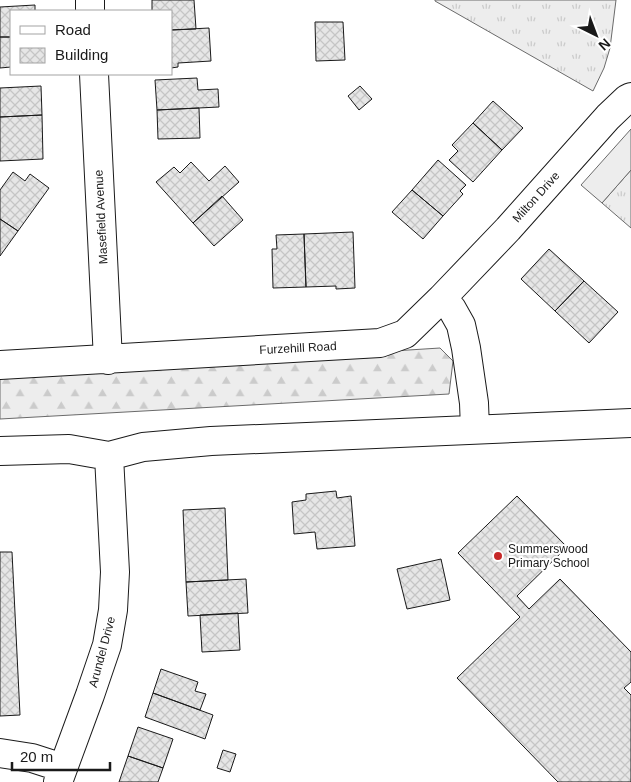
<svg xmlns="http://www.w3.org/2000/svg" width="631" height="782" font-family="Arial,sans-serif">
<style>
.grass{fill:url(#grass-tufts);stroke:#6a6a6a}
.forest{fill:url(#forest-firs);stroke:#6a6a6a}
.built{fill:#ededed;stroke:#6a6a6a}
.building{fill:url(#building-cross-hatch);stroke:#1a1a1a}
.lines{fill:none;stroke-linecap:round;stroke-linejoin:round}
.minor-casing{stroke:#1a1a1a;stroke-width:30}
.minor{stroke:#fff;stroke-width:28}
.poi-dot{fill:#c62828;stroke:#fff;stroke-width:2}
.labels{text-anchor:middle;stroke-width:4;stroke-linejoin:round;paint-order:stroke}
.street-label{font-size:12px;fill:#1a1a1a;stroke:#fff}
.poi-label{font-size:12px;fill:#1a1a1a;stroke:#fff;text-anchor:start}
</style>
<defs>
<pattern id="grass-tufts" width="24" height="20" patternUnits="userSpaceOnUse" patternTransform="scale(1.25)"><rect width="24" height="20" fill="#ededed"/><path d="M3 7l-1-3M5 7V3M7 7l1-3M15 17l-1-3M17 17v-4M19 17l1-3" fill="none" stroke="#cbcbcb"/></pattern>
<pattern id="forest-firs" width="22" height="20" patternUnits="userSpaceOnUse" patternTransform="scale(1.25)"><rect width="22" height="20" fill="#ededed"/><path d="M5 1l3.5 6h-7zM16 11l3.5 6h-7z" fill="#cbcbcb"/></pattern>
<pattern id="building-cross-hatch" width="8" height="8" patternUnits="userSpaceOnUse" patternTransform="scale(1.25)"><rect width="8" height="8" fill="#e6e6e6"/><path d="M0 0l8 8M0 8l8-8" fill="none" stroke="#c5c5c5"/></pattern>
</defs>
<rect width="100%" height="100%" fill="#fff"/>
<!-- grass -->
<path class="grass" d="M 435,0 L 616,0 L 610,48 L 604,68 L 593,91 L 435,1 Z
M 631,170 L 631,228 L 602,203 Z"/>
<!-- forest -->
<path class="forest" d="M 440,348 L 453,361 L 449,394 L 0,419 L 0,376 Z"/>
<!-- built -->
<path class="built" d="M 631,129 L 631,170 L 602,203 L 581,185 Z"/>
<!-- building -->
<path class="building" d="M 152,0 L 194,0 L 196,29 L 171,30 L 171,11 L 152,11 Z
M 35,5 L 35,11 L 11,11 L 11,37 L 0,37 L 0,7 Z
M 315,22 L 343,22 L 345,60 L 316,61 Z
M 209,28 L 211,61 L 178,63 L 178,67 L 171,68 L 171,30 Z
M 0,37 L 11,37 L 11,67 L 0,68 Z
M 197,78 L 198,90 L 218,89 L 219,107 L 157,110 L 155,80 Z
M 41,86 L 42,115 L 0,117 L 0,88 Z
M 360,86 L 372,99 L 359,110 L 348,96 Z
M 493,101 L 523,128 L 502,150 L 473,123 Z
M 199,108 L 200,138 L 158,139 L 157,110 Z
M 42,115 L 43,159 L 0,161 L 0,117 Z
M 473,123 L 502,150 L 473,182 L 449,160 L 458,151 L 452,145 Z
M 438,160 L 466,185 L 460,191 L 463,194 L 443,216 L 412,190 Z
M 191,162 L 209,181 L 225,166 L 239,182 L 193,223 L 156,182 L 174,167 L 180,173 Z
M 13,172 L 25,181 L 30,174 L 49,188 L 18,231 L 0,219 L 0,190 Z
M 412,190 L 443,216 L 423,239 L 392,212 Z
M 222,196 L 243,220 L 214,246 L 193,223 Z
M 0,219 L 18,231 L 0,256 Z
M 353,232 L 355,288 L 336,289 L 336,286 L 306,287 L 304,234 Z
M 304,234 L 306,287 L 273,288 L 272,249 L 277,249 L 276,235 Z
M 549,249 L 584,281 L 555,311 L 521,279 Z
M 584,281 L 618,312 L 589,343 L 555,311 Z
M 336,491 L 337,498 L 351,496 L 355,546 L 317,549 L 315,532 L 294,534 L 292,502 L 306,500 L 306,494 Z
M 517,496 L 567,547 L 517,596 L 529,609 L 560,579 L 631,652 L 631,682 L 624,688 L 631,695 L 631,782 L 558,782 L 457,678 L 520,617 L 458,553 Z
M 225,508 L 228,580 L 186,582 L 183,510 Z
M 0,552 L 12,552 L 20,715 L 0,716 Z
M 441,559 L 450,600 L 407,609 L 397,569 Z
M 246,579 L 248,613 L 188,616 L 186,582 Z
M 238,613 L 240,650 L 202,652 L 200,615 Z
M 161,669 L 198,682 L 195,691 L 206,694 L 200,710 L 153,693 Z
M 153,693 L 213,715 L 205,739 L 145,717 Z
M 138,727 L 173,739 L 163,768 L 128,756 Z
M 223,750 L 236,754 L 230,772 L 217,768 Z
M 128,756 L 163,768 L 158,782 L 119,782 Z"/>
<g class="lines">
<defs>
<path id="minor" d="M 90,0 L 90,11
M 94,74 L 108,360
M 442,298 L 508,229 L 608,117 L 627,99 L 631,97
M 0,365 L 380,343 L 405,334 L 442,298 L 452,309 L 461,325 L 466,348 L 474,403 L 475,429
M 0,451 L 69,449 L 109,456 L 143,447 L 211,441 L 631,423
M 0,753 L 32,758 L 63,768
M 58,782 L 90,695 L 107,645 L 113,610 L 115,572 L 109,456"/>
</defs>
<!-- minor casing -->
<use href="#minor" class="minor-casing"/>
<!-- minor -->
<use href="#minor" class="minor"/>
</g>
<!-- markers -->
<circle class="poi-dot" cx="498" cy="556" r="5"/>
<g class="labels">
<!-- street labels -->
<g class="street-label">
<text transform="translate(536 197) rotate(-48)" y="4">Milton Drive</text>
<text transform="translate(101 217) rotate(-93)" y="4">Masefield Avenue</text>
<text transform="translate(298 348) rotate(-3)" y="4">Furzehill Road</text>
<text transform="translate(102 652) rotate(-75)" y="4">Arundel Drive</text>
</g>
<!-- poi labels -->
<g class="poi-label">
<text x="508" y="553">Summerswood<tspan x="508" dy="14">Primary School</tspan></text>
</g>
</g>
<!-- legend -->
<rect x="10" y="10" width="162" height="65" fill="#ffffff" stroke="#a3a3a3"/>
<rect x="20" y="26" width="25" height="8" fill="#ffffff" stroke="#a3a3a3"/>
<text x="55" y="35" font-size="15" fill="#1a1a1a">Road</text>
<rect x="20" y="48" width="25" height="15" fill="url(#building-cross-hatch)" stroke="#a3a3a3"/>
<text x="55" y="60" font-size="15" fill="#1a1a1a">Building</text>
<!-- north arrow -->
<g transform="translate(596 35) rotate(138)" stroke="#ffffff" stroke-width="4" paint-order="stroke">
<path d="M0-4L9 19L0 12L-9 19Z" fill="#1a1a1a"/>
<text y="-8" font-size="14" font-weight="bold" text-anchor="middle" fill="#1a1a1a">N</text>
</g>
<!-- scale -->
<path d="M12 762v8h98v-8" fill="none" stroke="#1a1a1a" stroke-width="2.5"/>
<text x="20" y="762" font-size="15" fill="#1a1a1a" stroke="#ffffff" stroke-width="4" paint-order="stroke">20 m</text>
</svg>
